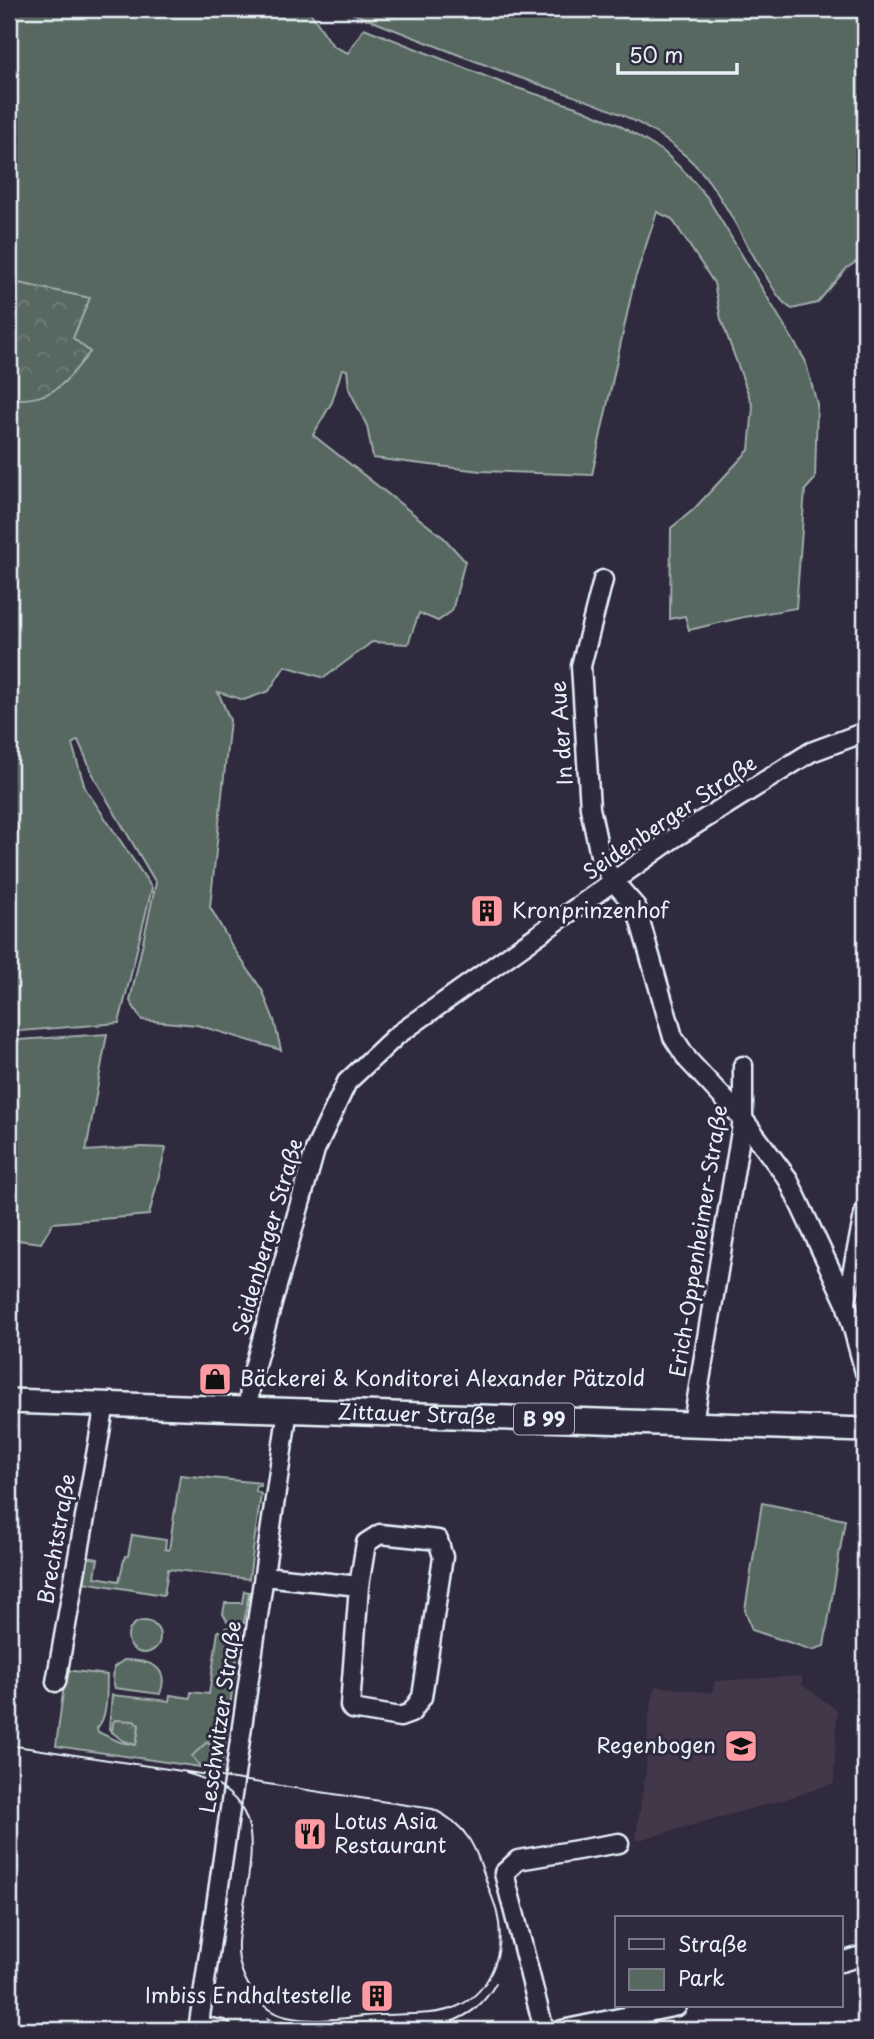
<svg xmlns="http://www.w3.org/2000/svg" width="874" height="2039" font-family="'Playpen Sans',sans-serif">
<style>
.built{fill:#433948}
.green{fill:#576860;stroke:#a0acac;stroke-width:2}
.forest{fill:url(#forest-crowns);stroke:#a0acac;stroke-width:2}
.park{fill:url(#park-tufts);stroke:#a0acac;stroke-width:2}
.lines{fill:none;stroke-linecap:round;stroke-linejoin:round}
.minor-casing{stroke:#e8f1f8;stroke-width:23}
.major-casing{stroke:#e8f1f8;stroke-width:28}
.minor{stroke:#2f2a3d;stroke-width:18}
.major{stroke:#2f2a3d;stroke-width:23}
.tram{stroke:#e8f1f8;stroke-width:2}
.labels{text-anchor:middle;stroke-width:6;stroke-linejoin:round;paint-order:stroke}
.shield{fill:#2f2a3d;stroke:#b0b5c0;stroke-width:2}
.shield-label{font-size:19px;font-weight:bold;fill:#e8f1f8}
.street-label{font-size:21px;fill:#e8f1f8;stroke:#2f2a3d}
.poi-label{font-size:21px;fill:#e8f1f8;stroke:#2f2a3d;text-anchor:start}
</style>
<defs>
<pattern id="forest-crowns" width="20" height="18" patternUnits="userSpaceOnUse" patternTransform="scale(1.75)"><rect width="20" height="18" fill="#576860"/><path d="M2 6a3 3 0 1 1 6 0M12 15a3 3 0 1 1 6 0" fill="none" stroke="#6f7e78"/></pattern>
<pattern id="park-tufts" width="24" height="20" patternUnits="userSpaceOnUse" patternTransform="scale(1.75)"><rect width="24" height="20" fill="#576860"/><path d="M3 7l-1-3M5 7V3M7 7l1-3M15 17l-1-3M17 17v-4M19 17l1-3" fill="none" stroke="#6f7e78"/></pattern>
</defs>
<rect width="100%" height="100%" fill="#2f2a3d"/>
<filter id="ink" filterUnits="userSpaceOnUse"><feTurbulence type="fractalNoise" baseFrequency=".0143" numOctaves="2"/><feDisplacementMap in="SourceGraphic" scale="14" xChannelSelector="R" yChannelSelector="G"/><feConvolveMatrix kernelMatrix="1 2 1 2 8 2 1 2 1" color-interpolation-filters="sRGB"/></filter>
<g filter="url(#ink)">
<!-- built -->
<path class="built" d="M 802,1676 L 802,1685 L 837,1710 L 834,1783 L 796,1796 L 635,1841 L 646,1771 L 648,1722 L 655,1686 L 712,1693 L 715,1681 Z"/>
<!-- green -->
<path class="green" d="M 9,9 L 308,9 L 333,46 L 348,53 L 364,28 L 505,84 L 582,109 L 617,124 L 664,152 L 689,176 L 707,197 L 805,360 L 817,404 L 815,479 L 805,490 L 796,608 L 744,617 L 689,630 L 685,616 L 670,619 L 671,528 L 693,510 L 749,450 L 753,407 L 721,319 L 714,283 L 672,219 L 657,212 L 634,282 L 592,475 L 480,471 L 373,458 L 367,426 L 349,389 L 347,370 L 342,369 L 332,402 L 313,435 L 444,538 L 465,561 L 452,611 L 438,621 L 419,613 L 408,644 L 372,642 L 324,678 L 285,666 L 269,691 L 244,700 L 218,692 L 230,720 L 210,907 L 232,946 L 262,990 L 274,1020 L 281,1050 L 197,1025 L 142,1020 L 130,1001 L 156,883 L 95,779 L 78,740 L 72,744 L 85,788 L 152,888 L 119,1023 L 9,1032 Z
M 341,9 L 865,9 L 865,256 L 847,268 L 817,303 L 792,309 C 780,302 773,288 766,276 C 741,239 721,187 687,157 C 634,110 579,99 515,76 C 457,55 399,31 341,9 Z
M 107,1034 L 86,1151 L 142,1147 L 166,1148 L 149,1215 L 53,1223 L 41,1243 L 9,1239 L 9,1085 L 18,1040 Z
M 180,1475 L 261,1483 L 261,1486 L 256,1486 L 256,1491 L 261,1494 L 249,1579 L 168,1569 L 164,1595 L 83,1582 L 87,1557 L 98,1559 L 95,1577 L 119,1581 L 125,1556 L 128,1556 L 132,1535 L 166,1540 L 165,1549 L 169,1550 Z
M 762,1503 L 845,1520 L 824,1646 L 812,1650 L 752,1630 L 745,1610 Z
M 244,1591 L 249,1592 L 244,1623 L 227,1621 L 223,1614 L 225,1603 L 242,1603 Z
M128 1637a16 16 0 1 1 32 0a16 16 0 1 1-32 0Z
M 230,1627 L 241,1629 L 221,1770 L 56,1746 L 66,1670 L 107,1675 C 106,1692 109,1715 97,1728 L 98,1732 L 120,1742 L 136,1745 L 139,1725 L 134,1721 L 115,1721 L 112,1732 L 109,1729 L 112,1695 L 169,1701 L 170,1695 L 190,1698 L 191,1692 L 209,1694 L 218,1631 L 224,1632 L 225,1628 Z
M 124,1660 C 147,1660 171,1665 160,1694 L 115,1688 L 113,1681 L 114,1667 Z"/>
<!-- forest -->
<path class="forest" d="M 9,281 L 90,298 L 73,338 L 90,352 C 64,384 53,402 9,399 Z"/>
<!-- park -->
<path class="park" d="M 115,1720 L 134,1721 L 139,1725 L 136,1745 L 122,1740 L 112,1732 L 113,1723 Z
M 207,1742 L 218,1753 L 204,1766 L 200,1766 L 192,1756 Z"/>
<g class="lines">
<defs>
<path id="minor" d="M 603,580 L 581,666 L 590,808 L 601,860 L 614,882 L 636,907 L 673,1037 L 688,1060 L 743,1119 L 788,1179 L 846,1303 L 865,1372
M 846,1303 L 865,1210
M 248,1408 L 251,1379 L 315,1150 L 347,1082 L 396,1036 L 674,838 L 811,752 L 865,732
M 693,1423 L 743,1119 L 743,1066
M 264,1576 L 359,1586 L 366,1543 L 380,1534 L 438,1540 L 443,1557 L 422,1697 L 411,1713 L 400,1717 L 352,1709 L 350,1706 L 359,1586
M 56,1682 L 105,1404
M 841,1962 L 865,1955
M 199,2026 L 222,2030
M 198,2030 L 288,1409
M 544,2030 L 504,1873 L 518,1860 L 619,1843
M 562,2030 L 677,2006"/>
<g id="major">
<path id="s1" d="M 9,1401 L 865,1430"/>
</g>
</defs>
<!-- minor casing -->
<use href="#minor" class="minor-casing"/>
<!-- major casing -->
<use href="#major" class="major-casing"/>
<!-- minor -->
<use href="#minor" class="minor"/>
<!-- major -->
<use href="#major" class="major"/>
<!-- tram -->
<path class="tram" d="M 9,1745 L 433,1809 C 469,1826 475,1847 487,1883 C 490,1893 495,1903 497,1913 C 506,1948 492,1992 456,2007 C 436,2016 400,2014 377,2015 C 349,2017 316,2024 287,2017 C 273,2014 262,2006 254,1994 C 245,1981 238,1965 238,1949 C 237,1939 240,1928 242,1918 C 252,1850 270,1796 186,1773
M 267,2018 L 275,2024 L 296,2030
M 356,2030 L 448,2023 C 471,2015 484,2004 496,1983"/>
</g>
</g>
<!-- icons -->
<defs>
<symbol id="building-square" viewBox="-11 -11 22 22"><rect x="-9" y="-9" width="18" height="18" rx="4" fill="#ff9aa2" stroke="#2f2a3d"/><path d="M-4-6H4V6H1V3H-1V6H-4ZM-2.5-4.3h1.7v1.8h-1.7ZM.8-4.3h1.7v1.8H.8ZM-2.5-1h1.7V.8h-1.7ZM.8-1h1.7V.8H.8Z" fill="#111"/></symbol>
<symbol id="shop-square" viewBox="-11 -11 22 22"><rect x="-9" y="-9" width="18" height="18" rx="4" fill="#ff9aa2" stroke="#2f2a3d"/><path d="M-5-2.5h2.3a2.7 3.5 0 0 1 5.4 0H5L5.5 6h-11ZM-1.5-2.5h3a1.5 2.3 0 0 0-3 0Z" fill="#111"/></symbol>
<symbol id="school-square" viewBox="-11 -11 22 22"><rect x="-9" y="-9" width="18" height="18" rx="4" fill="#ff9aa2" stroke="#2f2a3d"/><path d="M0-5L7-2L0 1L-7-2ZM-4 1L0 2.5L4 1V4Q0 6-4 4Z" fill="#111"/></symbol>
<symbol id="restaurant-square" viewBox="-11 -11 22 22"><rect x="-9" y="-9" width="18" height="18" rx="4" fill="#ff9aa2" stroke="#2f2a3d"/><path d="M-5-6h1v4h1v-4h1v4h1v-4h1v5L-1.5 .5V6h-2V.5L-5-1ZM5-6V6H3V1.5H1.5Q1.5-4 5-6Z" fill="#111"/></symbol>
</defs>
<g fill-rule="evenodd">
<use href="#building-square" x="468" y="892" width="38" height="38"/>
<use href="#shop-square" x="196" y="1360" width="38" height="38"/>
<use href="#school-square" x="722" y="1727" width="38" height="38"/>
<use href="#restaurant-square" x="291" y="1815" width="38" height="38"/>
<use href="#building-square" x="358" y="1977" width="38" height="38"/>
</g>
<g class="labels">
<!-- shield labels -->
<rect class="shield" x="514" y="1403.5" width="60" height="31" rx="5"/>
<g class="shield-label">
<text x="544" y="1426">B 99</text>
</g>
<!-- street labels -->
<g class="street-label">
<text transform="translate(562 733) rotate(-94)" y="7">In der Aue</text>
<text transform="translate(670 818) rotate(-34)" y="7">Seidenberger Straße</text>
<text transform="translate(268 1237) rotate(-74)" y="7">Seidenberger Straße</text>
<text transform="translate(699 1241) rotate(-81)" y="7">Erich-Oppenheimer-Straße</text>
<text dy="7" stroke="none"><textPath href="#s1" startOffset="408">Zittauer Straße</textPath></text>
<text transform="translate(57 1539) rotate(-80)" y="7">Brechtstraße</text>
<text transform="translate(221 1717) rotate(-82)" y="7">Leschwitzer Straße</text>
</g>
<!-- poi labels -->
<g class="poi-label">
<text x="512" y="918">Kronprinzenhof</text>
<text x="240" y="1386">Bäckerei &amp; Konditorei Alexander Pätzold</text>
<text x="716" y="1753" text-anchor="end">Regenbogen</text>
<text x="334" y="1829">Lotus Asia<tspan x="334" dy="24">Restaurant</tspan></text>
<text x="352" y="2003" text-anchor="end">Imbiss Endhaltestelle</text>
</g>
</g>
<!-- margin -->
<rect width="874" height="2039" fill="none" stroke="#2f2a3d" stroke-width="35"/>
<rect x="18" y="18" width="839" height="2004" fill="none" stroke="#e8f1f8" stroke-width="2.5" filter="url(#ink)"/>
<!-- legend -->
<rect x="615" y="1916" width="228" height="91" fill="#2f2a3d" stroke="#797a88" stroke-width="2"/>
<rect x="629" y="1939" width="35" height="10" fill="#2f2a3d" stroke="#797a88" stroke-width="2"/>
<text x="678" y="1952" font-size="21" fill="#e8f1f8">Straße</text>
<rect x="629" y="1969" width="35" height="21" fill="#576860" stroke="#797a88" stroke-width="2"/>
<text x="678" y="1986" font-size="21" fill="#e8f1f8">Park</text>
<!-- scale -->
<path d="M618 63v10h119v-10" fill="none" stroke="#e8f1f8" stroke-width="3.5"/>
<text x="629" y="63" font-size="21" fill="#e8f1f8" stroke="#2f2a3d" stroke-width="5" paint-order="stroke">50 m</text>
</svg>
